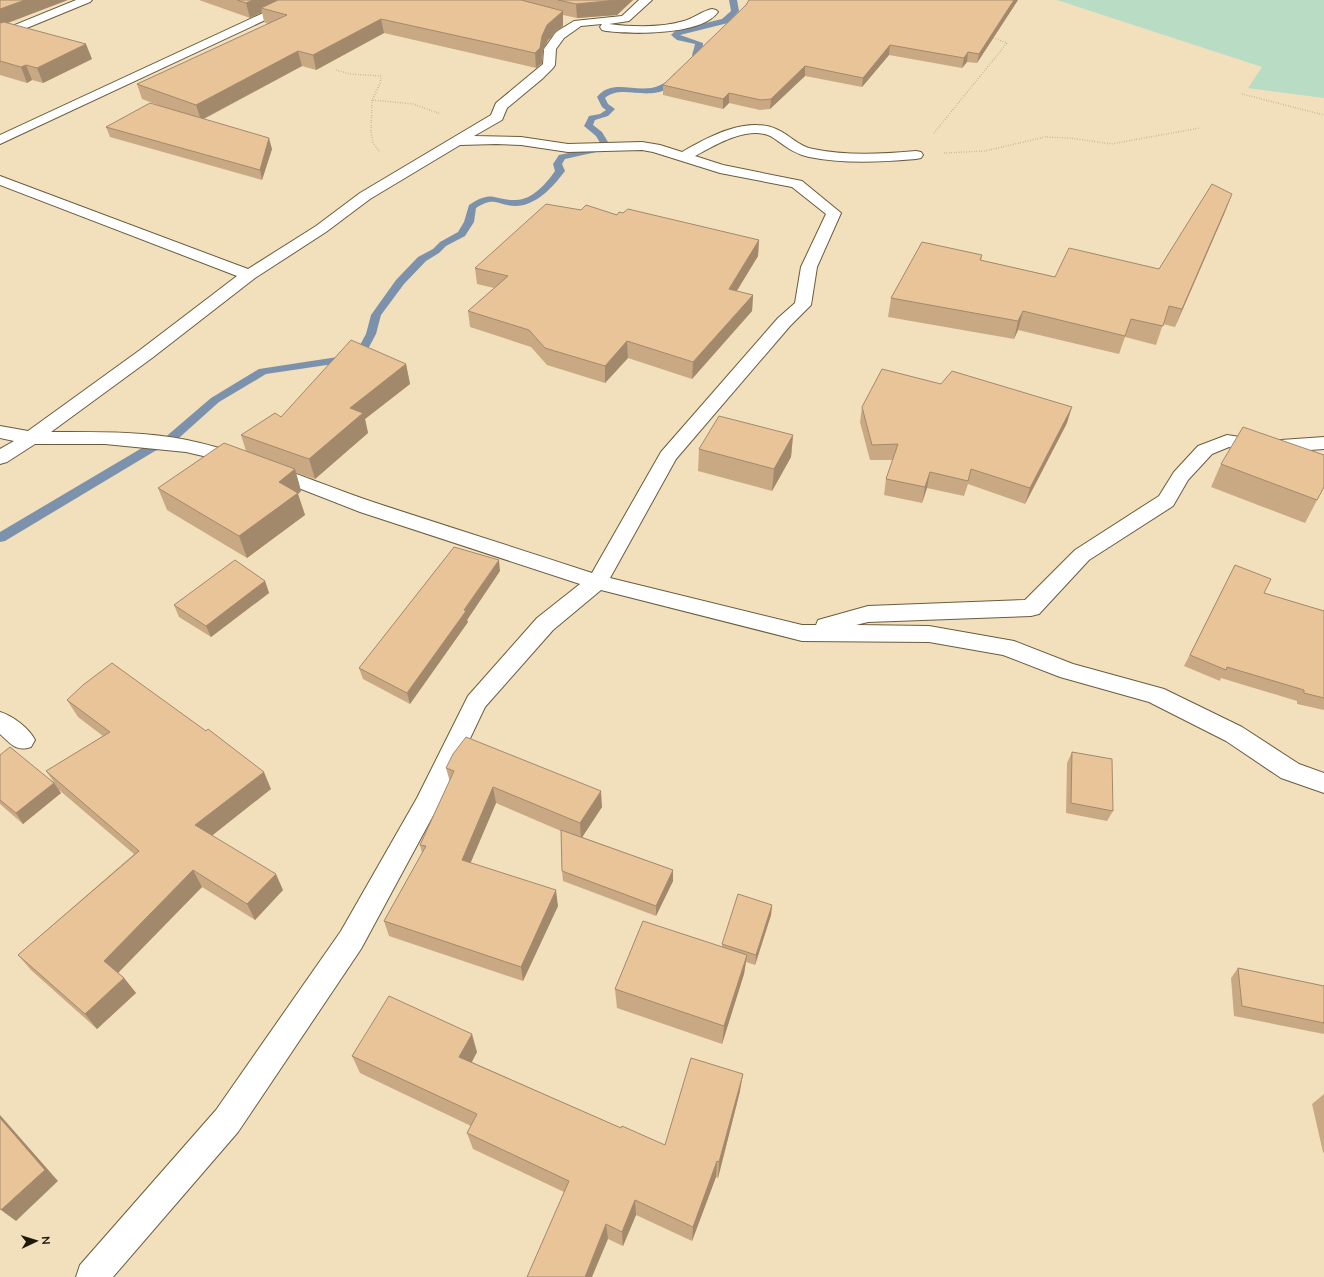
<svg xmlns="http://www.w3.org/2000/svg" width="1324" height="1277" font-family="Mulish,sans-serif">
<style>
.green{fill:#b9dcc5}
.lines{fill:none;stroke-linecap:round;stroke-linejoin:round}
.stream{fill:#7c92ac;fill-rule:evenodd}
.minor-casing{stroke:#6b5c3d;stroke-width:2}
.path{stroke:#a79a7e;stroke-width:1.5;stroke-dasharray:0.5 2;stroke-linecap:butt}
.minor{fill:#fff;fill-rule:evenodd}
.wall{fill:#c8a984}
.shaded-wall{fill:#a3896b}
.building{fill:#e9c499;stroke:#a3896b}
</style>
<rect width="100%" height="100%" fill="#f2e0bd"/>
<!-- green -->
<path class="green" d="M 1057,0 L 1324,0 L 1324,98 L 1248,88 L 1262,67 Z"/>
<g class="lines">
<!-- stream -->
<path class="stream" d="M 729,0 L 737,0 L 739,11 L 728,23 L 680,35 L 703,43 C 703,55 696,53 706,66 L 702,70 L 696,70 L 695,68 L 697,66 C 689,55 693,55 695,44 L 677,40 L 671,35 L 676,30 L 722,19 L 731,11 Z
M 675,73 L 681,73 L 682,75 C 657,110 625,81 605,98 L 608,104 L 615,109 L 608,116 L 595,120 L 593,125 L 602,132 L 611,147 L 610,149 L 565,159 L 562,164 L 565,171 C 553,187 536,206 515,206 C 496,205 495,196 476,208 L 474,222 L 465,236 L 446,246 L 439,253 L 426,261 L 404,284 L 381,315 L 376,334 L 368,349 L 351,361 L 347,362 L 266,374 L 219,402 L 170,446 L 155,451 L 5,541 L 0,542 L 0,532 L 147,445 L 162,440 L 211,398 L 259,369 L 344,356 L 360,345 L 366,334 L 371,315 L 396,280 L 418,257 L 433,249 L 440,242 L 458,232 L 464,222 L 469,205 C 494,189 493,201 516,200 C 532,200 547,183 555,171 L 553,164 L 559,155 L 602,146 L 596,136 L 584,126 L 589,116 L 600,114 L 606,110 L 602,107 L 597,97 C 617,72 649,106 675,73 Z"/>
<defs>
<path id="minor" d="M 76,0 L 92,0 L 90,2 L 0,39 L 0,31 Z
M 291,0 L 306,0 L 304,2 L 0,144 L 0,135 Z
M 639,0 L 652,0 L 629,21 L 609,24 C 633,27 660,28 684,21 C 694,18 702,11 712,9 L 716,10 L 718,12 C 701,36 632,34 606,31 L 602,30 L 600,27 L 602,24 L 581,26 L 564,38 L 556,49 L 555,65 L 553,68 L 542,79 L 507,108 L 502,120 L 474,136 L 521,137 L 568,144 L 642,142 L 660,145 L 682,152 C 708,137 746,116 776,129 C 789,134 799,147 813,149 C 847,156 882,154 916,151 L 921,152 L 923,155 L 921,158 L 916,159 C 881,162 844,164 809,157 C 794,154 784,145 772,137 C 749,124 715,145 695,156 L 723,165 L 802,181 L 841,213 L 817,267 L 811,305 L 790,326 L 676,459 L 610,578 L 802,625 L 816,625 L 818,620 L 868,606 L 1025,600 L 1075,550 L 1159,496 L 1174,472 L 1198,446 L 1227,435 L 1266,441 L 1324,437 L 1324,449 L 1266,453 L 1229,447 L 1212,454 L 1188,480 L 1173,506 L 1089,560 L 1039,614 L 1031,616 L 868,622 L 856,625 L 929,626 L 1014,641 L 1073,664 L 1164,689 L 1242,727 L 1299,764 L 1324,773 L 1324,793 L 1281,778 L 1226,741 L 1149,702 L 1060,677 L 1003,655 L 929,642 L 802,641 L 601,590 L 553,630 L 485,707 L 435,812 L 361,949 L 238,1132 L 113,1277 L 76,1277 L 80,1265 L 216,1110 L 341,931 L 417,798 L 468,696 L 537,618 L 580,584 L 360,512 L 255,471 L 216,459 L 186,452 L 105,444 L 35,444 L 7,462 L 0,464 L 0,449 L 14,441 L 0,438 L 0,426 L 28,431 L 140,350 L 237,276 L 0,185 L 0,176 L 248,269 L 316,226 L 360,193 L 491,115 L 496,103 L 543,64 L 544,49 L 556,32 L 574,21 L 622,16 ZM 496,144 L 521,145 L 568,152 L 642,150 L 653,152 L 720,173 L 792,187 L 826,214 L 801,267 L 795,303 L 778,318 L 661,452 L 592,573 C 520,549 448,527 376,503 C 313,482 253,454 187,440 C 143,431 96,432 51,432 L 152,358 L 255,278 L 326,232 L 370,199 L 460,145 Z
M 0,712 C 13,716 29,728 35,740 L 31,747 C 16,752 11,744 0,734 Z"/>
</defs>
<!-- minor casing -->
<use href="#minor" class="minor-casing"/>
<!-- path -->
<path class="path" d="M 336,70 L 350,74 L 381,76 L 380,84 L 372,100 L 413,104 L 441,114
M 1242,94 L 1324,115
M 372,100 L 371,132 L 373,143 L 379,151
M 934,133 L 1007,43 L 991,37
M 944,153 L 985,151 L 1045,137 L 1070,138 L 1111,144 L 1200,128"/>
<!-- minor -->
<use href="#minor" class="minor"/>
</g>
<!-- wall -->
<path class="wall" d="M 0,0 L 8,23 L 92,59 L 43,83 L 32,80 L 27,83 L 0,75 Z
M 199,0 L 633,0 L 617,15 L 577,18 L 563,15 L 563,26 L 548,40 L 543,51 L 542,63 L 536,68 L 384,33 L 316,70 L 302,66 L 204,119 L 272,149 L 262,180 L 110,137 L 106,127 L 158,105 L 142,99 L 137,84 L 268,24 L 264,22 L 262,12 L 250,18 Z
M 749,0 L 1018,0 L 977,63 L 967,62 L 962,68 L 889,55 L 862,87 L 805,76 L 770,109 L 760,110 L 729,103 L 723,109 L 663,95 L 663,85 L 746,5 Z
M 581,210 L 617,215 L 759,240 L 758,256 L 737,291 L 753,295 L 752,311 L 692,379 L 628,358 L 605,383 L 547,365 L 531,347 L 470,327 L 468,311 L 494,288 L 477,284 L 475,268 Z
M 1225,212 L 1175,327 L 1163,324 L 1156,345 L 1125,337 L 1119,354 L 1018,330 L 1014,339 L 888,317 L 891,298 L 982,255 L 981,260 L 1055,277 L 1159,269 Z
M 406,364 L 410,384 L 365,419 L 368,433 L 315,479 L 296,473 L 301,491 L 298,494 L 305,515 L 247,558 L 167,510 L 158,488 L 246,451 L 241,435 L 281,417 Z
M 862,407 L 1067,423 L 1025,504 L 968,484 L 964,496 L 927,488 L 922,503 L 884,495 L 886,479 L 893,460 L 870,460 L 860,422 Z
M 793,435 L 791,457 L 772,491 L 698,471 L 699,449 Z
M 1221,464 L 1324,487 L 1305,523 L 1211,487 Z
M 1235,565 L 1264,593 L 1324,611 L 1324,710 L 1297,704 L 1297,701 L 1221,678 L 1220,681 L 1184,666 Z
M 500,571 L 467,620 L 468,622 L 410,704 L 363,679 L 359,668 Z
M 265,581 L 269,593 L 211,637 L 179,617 L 174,605 Z
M 67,700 L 271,789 L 212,835 L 283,890 L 255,920 L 202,887 L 118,973 L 124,978 L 136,993 L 97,1029 L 31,970 L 18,955 L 134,854 L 58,789 L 61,793 L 23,824 L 0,804 L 0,755 L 54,782 L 46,771 L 103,736 L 78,717 Z
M 1072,752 L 1113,811 L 1107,821 L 1066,813 L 1067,763 Z
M 446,768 L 602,807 L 582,837 L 673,870 L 673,881 L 656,916 L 563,881 L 562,871 L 561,831 L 496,803 L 470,863 L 558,906 L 523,981 L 389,936 L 384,921 L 422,853 L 420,845 L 450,782 Z
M 772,905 L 771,915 L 755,965 L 746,962 L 744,974 L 722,1044 L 617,1008 L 615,989 L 722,947 L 722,944 Z
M 1238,968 L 1324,986 L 1324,1034 L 1234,1016 L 1231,978 Z
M 477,1052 L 472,1062 L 621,1128 L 665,1145 L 740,1091 L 718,1178 L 716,1177 L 692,1241 L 636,1215 L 623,1246 L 608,1239 L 564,1192 L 473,1149 L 467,1133 L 471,1126 L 360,1073 L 352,1056 Z
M 1324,1094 L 1324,1153 L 1323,1152 L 1312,1104 Z"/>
<!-- shaded-wall -->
<path class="shaded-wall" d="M 25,0 L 68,0 L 0,26 L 0,9 Z
M 253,0 L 287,0 L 261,8 L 262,12 L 250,18 L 246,3 Z
M 617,0 L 633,0 L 617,15 L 577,18 L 576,4 Z
M 1014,0 L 1018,0 L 977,63 L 979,54 Z
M 563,11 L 563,26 L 548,40 L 543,51 L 542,63 L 536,68 L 535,53 L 547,25 Z
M 381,19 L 384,33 L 316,70 L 313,55 Z
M 86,44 L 92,59 L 43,83 L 37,68 Z
M 890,45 L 889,55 L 862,87 L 863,78 Z
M 298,51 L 302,66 L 201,120 L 196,105 Z
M 968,52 L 967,62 L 962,68 L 964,58 Z
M 26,65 L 32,80 L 27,83 L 21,67 Z
M 805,66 L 805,76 L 770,109 L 771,99 Z
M 729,93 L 729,103 L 723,109 L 723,99 Z
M 269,138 L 272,149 L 262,180 L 260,170 Z
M 1232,194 L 1225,212 L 1175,327 L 1182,309 Z
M 759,240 L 758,256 L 728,305 L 729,289 Z
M 753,295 L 752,311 L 692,379 L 693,362 Z
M 1023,311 L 1018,330 L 1014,339 L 1018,321 Z
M 627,341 L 628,358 L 605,383 L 605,366 Z
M 406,364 L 410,384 L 365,419 L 368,433 L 315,479 L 309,459 L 350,408 Z
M 1072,407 L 1067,423 L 1025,504 L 1030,488 Z
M 793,435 L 791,457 L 772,491 L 774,469 Z
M 295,469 L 301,491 L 298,494 L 305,515 L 247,558 L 239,536 L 279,482 Z
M 930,472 L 927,488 L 922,503 L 925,487 Z
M 499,560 L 500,571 L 467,620 L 468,622 L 410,704 L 407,693 Z
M 265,581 L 269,593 L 211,637 L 206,626 Z
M 264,772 L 271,789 L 204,842 L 195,825 Z
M 54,783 L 61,793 L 23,824 L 16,813 Z
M 493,787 L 496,803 L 465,876 L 462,860 Z
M 601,791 L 602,807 L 581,839 L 580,823 Z
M 193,870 L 202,887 L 115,976 L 104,961 Z
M 673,870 L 673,881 L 656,916 L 656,906 Z
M 276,874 L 283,890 L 255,920 L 247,904 Z
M 556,890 L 558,906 L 523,981 L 521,967 Z
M 772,905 L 771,915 L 755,965 L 756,955 Z
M 747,955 L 744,974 L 722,1044 L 724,1026 Z
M 124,978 L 136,993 L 97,1029 L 85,1014 Z
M 472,1034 L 477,1052 L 465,1074 L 459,1057 Z
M 743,1074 L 740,1091 L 718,1178 L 719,1162 Z
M 0,1115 L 58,1181 L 16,1221 L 1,1210 Z
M 717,1161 L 716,1177 L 692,1241 L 693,1227 Z
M 635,1200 L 636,1215 L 623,1246 L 622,1232 Z
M 606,1224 L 608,1239 L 592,1277 L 585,1277 Z"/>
<!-- building -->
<path class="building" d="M 0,0 L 25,0 L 0,9 Z
M 237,0 L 253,0 L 246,3 Z
M 278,0 L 521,0 L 563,11 L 547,25 L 542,36 L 540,48 L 535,53 L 381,19 L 313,55 L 298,51 L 196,105 L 137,84 L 287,15 L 261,8 Z
M 558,0 L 617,0 L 576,4 Z
M 749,0 L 1014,0 L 979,54 L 968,52 L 964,58 L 890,45 L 863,78 L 805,66 L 771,99 L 761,100 L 729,93 L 723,99 L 663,85 L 746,5 Z
M 4,22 L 86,44 L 37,68 L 26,65 L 21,67 L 0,61 L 0,23 Z
M 150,103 L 269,138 L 260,170 L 106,127 Z
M 1212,184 L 1232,194 L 1182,309 L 1169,306 L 1163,326 L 1131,319 L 1125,336 L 1023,311 L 1018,321 L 891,298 L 922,242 L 982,255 L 980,260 L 1055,277 L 1069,248 L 1159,269 Z
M 546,204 L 581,210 L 586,205 L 617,215 L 619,212 L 623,213 L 628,209 L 759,240 L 729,289 L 753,295 L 693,362 L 627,341 L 605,366 L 545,348 L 529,330 L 468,311 L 508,276 L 475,268 Z
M 351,340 L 406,364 L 350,408 L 363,413 L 309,459 L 241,435 L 275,413 L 281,417 Z
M 882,369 L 941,384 L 952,371 L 1072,407 L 1030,488 L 971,469 L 968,481 L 930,472 L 925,487 L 886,479 L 898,444 L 872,445 L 862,407 Z
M 719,416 L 793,435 L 774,469 L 699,449 Z
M 1243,427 L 1324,455 L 1324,487 L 1317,500 L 1221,464 Z
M 224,443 L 295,469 L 279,482 L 298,493 L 239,536 L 158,488 Z
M 454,547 L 499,560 L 464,610 L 466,611 L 407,693 L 359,668 Z
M 235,560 L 265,581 L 206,626 L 174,605 Z
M 1235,565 L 1271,579 L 1264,593 L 1324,611 L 1324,698 L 1304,693 L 1304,690 L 1227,667 L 1226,670 L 1190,655 Z
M 112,663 L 206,731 L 208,729 L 264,772 L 195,825 L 276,874 L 247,904 L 193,870 L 104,961 L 124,978 L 85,1014 L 18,955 L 139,851 L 46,771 L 110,732 L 67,700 L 83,685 Z
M 466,737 L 601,791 L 580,823 L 493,787 L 462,860 L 556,890 L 521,967 L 384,921 L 426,846 L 420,845 L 454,771 L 446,768 L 453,754 Z
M 10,747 L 54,783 L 16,813 L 0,800 L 0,755 Z
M 1072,752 L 1112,759 L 1113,811 L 1071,803 Z
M 561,830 L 673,870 L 656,906 L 562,871 Z
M 738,894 L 772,905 L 756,955 L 722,944 Z
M 643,921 L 747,955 L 724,1026 L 615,989 Z
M 1238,968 L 1324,986 L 1324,1023 L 1242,1006 Z
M 389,996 L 472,1034 L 459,1057 L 621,1128 L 622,1126 L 665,1145 L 691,1058 L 743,1074 L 719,1162 L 717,1161 L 693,1227 L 635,1200 L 622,1232 L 606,1224 L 585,1277 L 527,1277 L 569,1181 L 467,1133 L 477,1114 L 352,1056 Z
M 0,1118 L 45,1170 L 1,1210 L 0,1208 Z"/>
<!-- north arrow -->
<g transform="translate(36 1241) rotate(86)" stroke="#f2e0bd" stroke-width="3" paint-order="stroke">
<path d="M0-3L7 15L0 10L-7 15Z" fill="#1e180b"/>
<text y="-6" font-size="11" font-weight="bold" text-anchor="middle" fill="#1e180b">N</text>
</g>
</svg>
